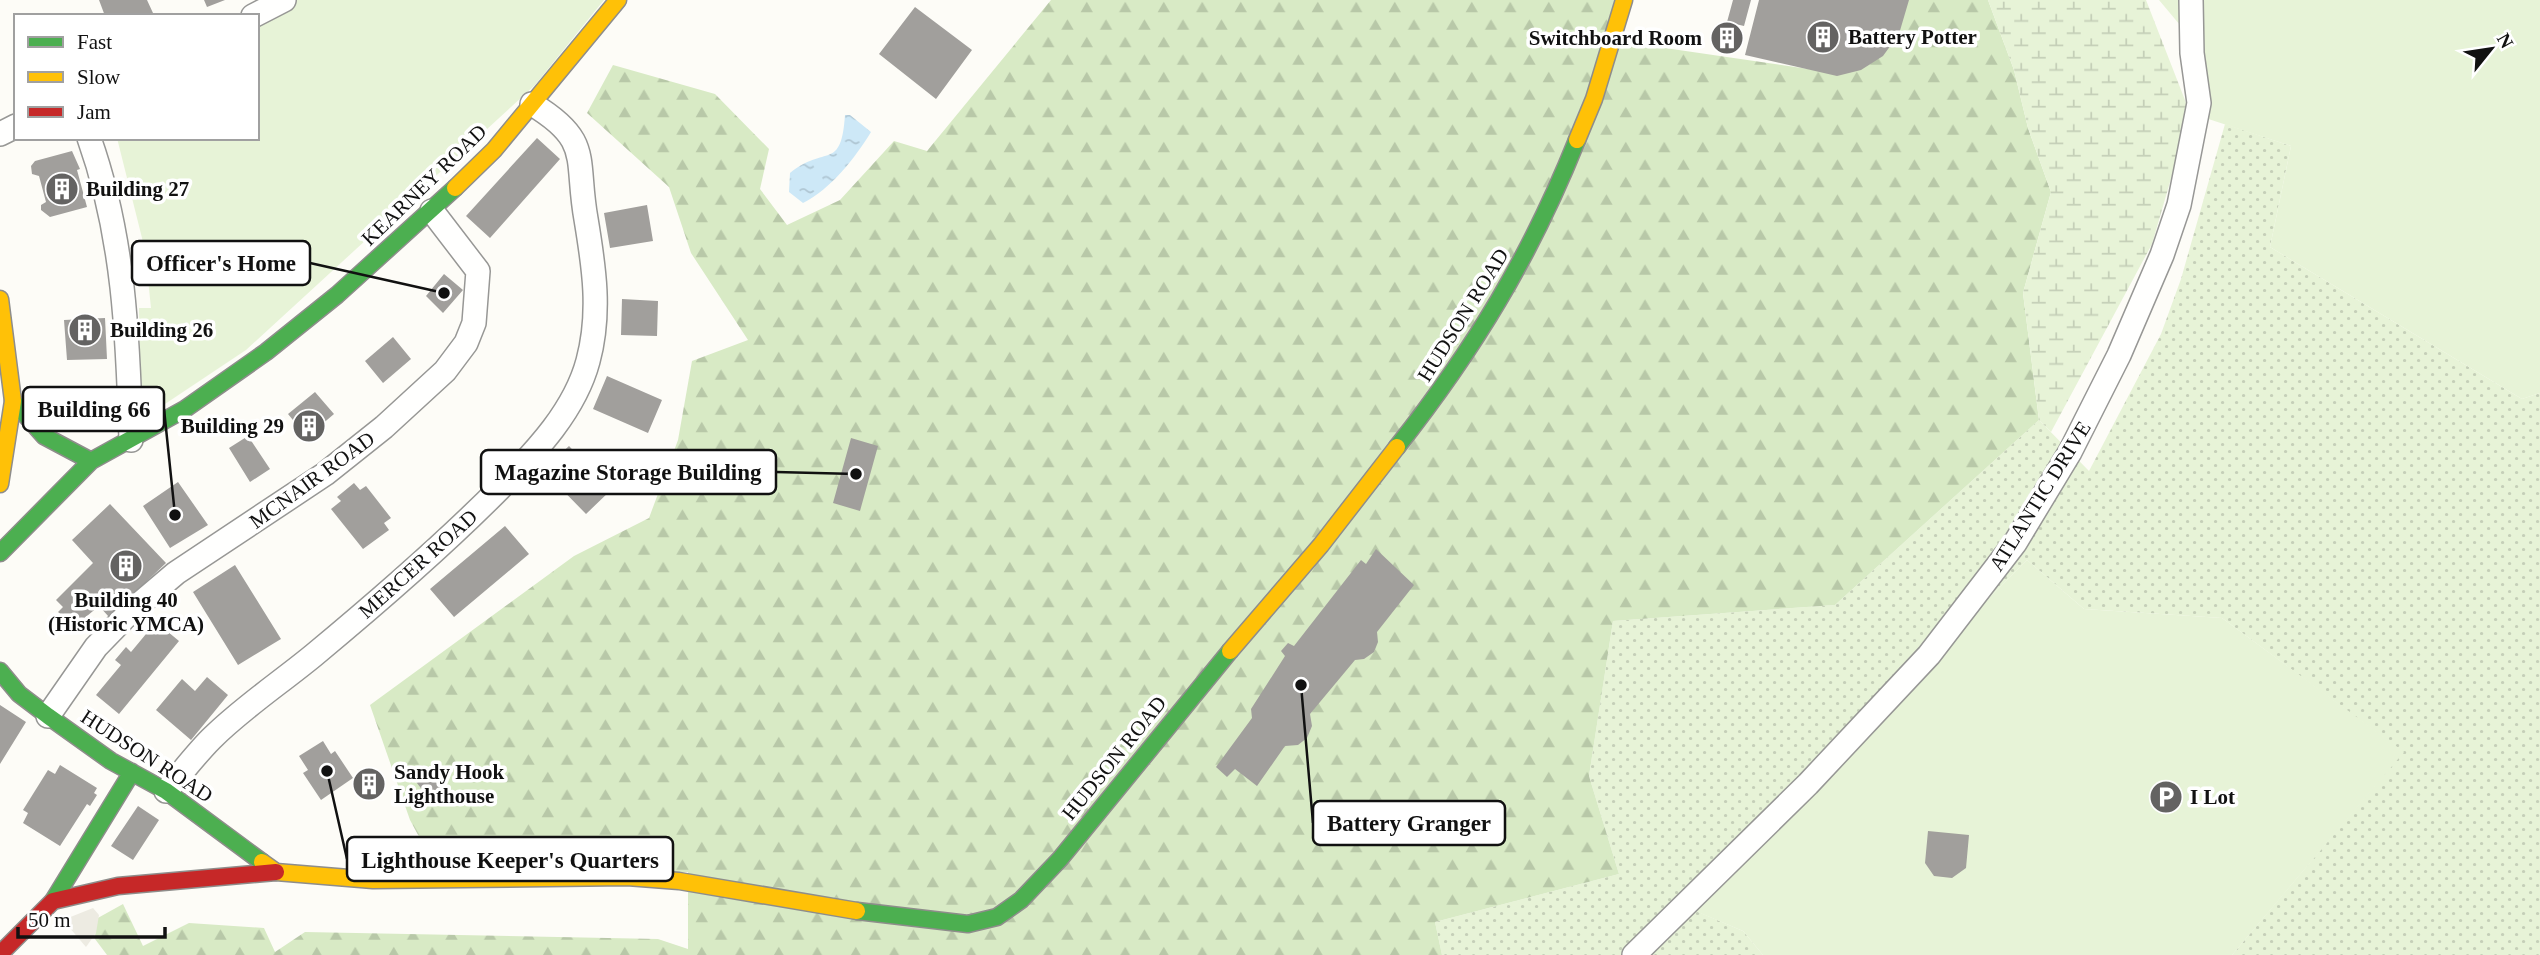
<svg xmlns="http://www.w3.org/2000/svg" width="2540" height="955" font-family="'Times New Roman',serif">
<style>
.grass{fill:url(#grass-dots)}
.forest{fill:url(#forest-firs)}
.wetland{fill:url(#wetland-marsh)}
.park{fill:#e7f3d7}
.plaza{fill:#edebe2}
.water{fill:url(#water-ripples)}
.building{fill:#a19f9c}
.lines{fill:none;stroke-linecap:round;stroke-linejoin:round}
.street-casing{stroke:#979795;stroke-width:26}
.fast-casing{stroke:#8e8d8b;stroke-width:19}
.slow-casing{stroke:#8e8d8b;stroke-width:19}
.jam-casing{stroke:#8e8d8b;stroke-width:19}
.street{stroke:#fffffe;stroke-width:23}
.fast{stroke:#4caf50;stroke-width:16}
.slow{stroke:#ffc107;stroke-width:16}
.jam{stroke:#c62828;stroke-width:16}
.labels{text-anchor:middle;stroke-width:7;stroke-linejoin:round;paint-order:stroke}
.poi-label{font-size:21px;font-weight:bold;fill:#111;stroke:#fff;text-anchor:start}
.street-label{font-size:21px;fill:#111;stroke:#fff}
.leader{fill:none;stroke:#111;stroke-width:2.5}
.callout-dot{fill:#111;stroke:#fff;stroke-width:2.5}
.callout{fill:#fff;stroke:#111;stroke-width:2.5}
.callout-label{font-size:23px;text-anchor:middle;font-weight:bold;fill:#111}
</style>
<defs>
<pattern id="grass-dots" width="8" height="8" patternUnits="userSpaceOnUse" patternTransform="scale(1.75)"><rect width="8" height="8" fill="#e7f3d7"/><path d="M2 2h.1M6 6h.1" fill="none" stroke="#c5cfb8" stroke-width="1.8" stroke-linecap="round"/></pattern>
<pattern id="forest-firs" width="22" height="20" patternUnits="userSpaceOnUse" patternTransform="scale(1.75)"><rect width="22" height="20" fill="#d8eac5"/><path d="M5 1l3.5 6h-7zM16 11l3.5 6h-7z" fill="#b8c8a8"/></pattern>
<pattern id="wetland-marsh" width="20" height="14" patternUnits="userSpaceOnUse" patternTransform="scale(1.75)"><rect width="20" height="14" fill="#e7f3d7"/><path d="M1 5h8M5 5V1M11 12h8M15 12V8" fill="none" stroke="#c5cfb8"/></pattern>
<pattern id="water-ripples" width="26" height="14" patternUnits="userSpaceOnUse" patternTransform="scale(1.75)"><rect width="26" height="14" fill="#cde8f7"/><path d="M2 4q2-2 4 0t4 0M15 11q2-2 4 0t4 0" fill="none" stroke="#afc6d3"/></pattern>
</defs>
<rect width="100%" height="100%" fill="#fdfcf7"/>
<!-- grass -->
<path class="grass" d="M 2225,124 L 2291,146 L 2270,247 L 2522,399 L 2540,393 L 2540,955 L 2232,955 L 2403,752 L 2222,618 L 2084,609 L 2027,560 L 1682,905 L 1743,931 L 1763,955 L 1442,955 L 1435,922 L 1619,874 L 1589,776 L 1613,621 L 1835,605 L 2039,420 L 2089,471 L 2161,334 L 2181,279 Z"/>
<!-- forest -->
<path class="forest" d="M 1051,0 L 1625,0 L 1617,41 L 1822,71 L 1893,0 L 1988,0 L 2014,70 L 2028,128 L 2051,192 L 2023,293 L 2039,420 L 1835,605 L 1613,621 L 1589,776 L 1619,874 L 1435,922 L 1442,955 L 107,955 L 95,939 L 96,919 L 123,904 L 143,946 L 189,923 L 264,928 L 275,952 L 305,932 L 658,939 L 688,949 L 688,872 L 405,871 L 423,844 L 410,820 L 370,705 L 574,556 L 649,518 L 678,440 L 692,361 L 748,340 L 691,253 L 669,187 L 587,113 L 613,65 L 715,94 L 769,149 L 760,189 L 787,225 L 840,200 L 894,141 L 927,151 Z"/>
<!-- wetland -->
<path class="wetland" d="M 1988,0 L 2146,0 L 2190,113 L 2152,244 L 2051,432 L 2039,420 L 2023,293 L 2051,192 L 2028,128 L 2014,70 Z"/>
<!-- park -->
<path class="park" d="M 290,0 L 604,0 L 535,85 L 246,350 L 141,420 L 139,308 L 151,308 L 145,250 L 117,138 L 257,138 L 257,16 Z
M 2159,0 L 2540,0 L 2540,393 L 2522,399 L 2270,247 L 2291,146 L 2190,113 L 2185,31 Z
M 2027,560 L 2084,609 L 2222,618 L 2404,752 L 2232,955 L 1763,955 L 1743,931 L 1681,905 Z"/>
<!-- plaza -->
<path class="plaza" d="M 93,908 L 99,915 L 96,933 L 86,947 L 63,920 Z"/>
<!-- water -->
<path class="water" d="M 845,115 L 850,115 L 871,132 C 855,158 831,189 803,203 L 789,192 L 790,173 C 826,144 841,172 845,115 Z"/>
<!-- building -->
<path class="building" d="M 99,0 L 147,0 L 153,13 L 146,16 L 105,16 Z
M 204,0 L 225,0 L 207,7 Z
M 1733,0 L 1751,0 L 1744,26 L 1727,22 Z
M 1759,0 L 1909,0 L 1899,34 L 1883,56 L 1861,70 L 1837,76 L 1745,55 Z
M 915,7 L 972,50 L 936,99 L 879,54 Z
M 1716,28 L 1741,35 L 1738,48 L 1712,42 Z
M 537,138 L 560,159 L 490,238 L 466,216 Z
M 72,151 L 80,169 L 77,170 L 87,207 L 50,217 L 41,210 L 41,205 L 46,202 L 39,176 L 32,174 L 31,166 L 35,161 Z
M 647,205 L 653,241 L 610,248 L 604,213 Z
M 444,274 L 463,290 L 443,313 L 426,296 Z
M 622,299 L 658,301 L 657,336 L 621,335 Z
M 105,318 L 107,359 L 67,360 L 64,320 Z
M 393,337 L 411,359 L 383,383 L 365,361 Z
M 607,376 L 662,400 L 648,433 L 593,409 Z
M 315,392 L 334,414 L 307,437 L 288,414 Z
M 248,436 L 270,469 L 250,482 L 229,448 Z
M 851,438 L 878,446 L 860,511 L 833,503 Z
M 569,446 L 611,490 L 586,514 L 543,470 Z
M 178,482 L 208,525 L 170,548 L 143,506 Z
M 354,483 L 360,490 L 366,486 L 391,518 L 384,523 L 389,530 L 363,549 L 331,509 L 341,501 L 337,497 Z
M 110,504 L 166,563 L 109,617 L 99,606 L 75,626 L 58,612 L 63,607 L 56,600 L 93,563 L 72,540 Z
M 505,526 L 529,554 L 454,617 L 430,589 Z
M 1376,549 L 1414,585 L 1377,632 L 1378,642 L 1374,652 L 1364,659 L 1355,660 L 1310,714 L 1312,726 L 1307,738 L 1298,745 L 1285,746 L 1257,786 L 1235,769 L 1227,777 L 1216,767 L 1252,718 L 1251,709 L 1285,656 L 1281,651 L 1288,643 L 1294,646 L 1361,560 L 1366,564 Z
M 235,565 L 281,639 L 238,665 L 193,592 Z
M 156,622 L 179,641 L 119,714 L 96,695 L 121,665 L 115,660 L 126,647 L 131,652 Z
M 207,677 L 228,695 L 191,740 L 156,710 L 182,679 L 195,691 Z
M 0,705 L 26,722 L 0,764 Z
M 323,741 L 331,754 L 335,751 L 353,778 L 321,800 L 303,773 L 308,770 L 299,756 Z
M 60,765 L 97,788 L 94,793 L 97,795 L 90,806 L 87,804 L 60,846 L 23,823 L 28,813 L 23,810 L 48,770 L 55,774 Z
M 425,768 L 443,791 L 431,801 L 413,778 Z
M355 784a14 14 0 1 1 28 0a14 14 0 1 1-28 0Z
M 138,806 L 159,820 L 133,860 L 111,846 Z
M 1928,831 L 1969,835 L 1966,868 L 1952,878 L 1934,876 L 1925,863 Z"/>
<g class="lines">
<defs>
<path id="street" d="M 253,16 L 284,0
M 0,134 L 16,126
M 89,138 C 124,236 128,337 131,440
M 48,716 L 96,647 L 130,612 L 176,573 L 325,474 L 384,427 L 445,371 L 466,343 L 474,323 L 478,271 L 432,211
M 166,791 C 181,774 195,755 211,739 C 242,708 280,683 314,655 C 379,601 443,546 502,486 C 537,450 575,410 588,361 C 601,313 594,267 586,219 C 575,158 593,141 532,104
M 1634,955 L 1808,784 L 1929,655 L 2015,543 L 2070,452 L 2119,355 L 2162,255 L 2179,205 L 2199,103 L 2192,53 L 2191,0"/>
<path id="fast" d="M 13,401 L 44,436 L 91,461
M 1397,447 C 1475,348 1530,257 1577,140
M 0,553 L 91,461 L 185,409 L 266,352 L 337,295 L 455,188
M 0,671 L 19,694 L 48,716 L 111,761 L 166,791 L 262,862
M 53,901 L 132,772
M 857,911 L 968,924 L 997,917 L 1021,900 L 1060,859 L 1230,651"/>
<path id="slow" d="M 1577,140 L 1594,99 L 1624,0
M 455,188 L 494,150 L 618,0
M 0,299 L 13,401 L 0,484
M 1230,651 L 1321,545 L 1397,447
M 262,862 L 276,872 L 373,880 L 627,877 L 679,881 L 857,911"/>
<path id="jam" d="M 0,954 L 53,901 L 118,886 L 276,872"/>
</defs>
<!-- street casing -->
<use href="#street" class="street-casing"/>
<!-- fast casing -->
<use href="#fast" class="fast-casing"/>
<!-- slow casing -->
<use href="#slow" class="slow-casing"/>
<!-- jam casing -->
<use href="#jam" class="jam-casing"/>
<!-- street -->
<use href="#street" class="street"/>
<!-- fast -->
<use href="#fast" class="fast"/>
<!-- slow -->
<use href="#slow" class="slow"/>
<!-- jam -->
<use href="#jam" class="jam"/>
</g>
<!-- icons -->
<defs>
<symbol id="building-disc" viewBox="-11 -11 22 22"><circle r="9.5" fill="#646362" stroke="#fff"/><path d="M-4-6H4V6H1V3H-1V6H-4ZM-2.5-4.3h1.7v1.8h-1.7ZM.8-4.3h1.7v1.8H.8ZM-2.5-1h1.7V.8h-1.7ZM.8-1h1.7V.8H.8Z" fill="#fff"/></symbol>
<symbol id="parking-disc" viewBox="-11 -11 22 22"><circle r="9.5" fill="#646362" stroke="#fff"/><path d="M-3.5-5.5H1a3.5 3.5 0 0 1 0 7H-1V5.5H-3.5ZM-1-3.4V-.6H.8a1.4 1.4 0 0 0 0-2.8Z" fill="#fff"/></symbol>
</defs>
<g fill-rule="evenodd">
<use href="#building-disc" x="1804" y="18" width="38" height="38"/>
<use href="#building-disc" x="1708" y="19" width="38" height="38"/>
<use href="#building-disc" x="43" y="170" width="38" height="38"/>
<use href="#building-disc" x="66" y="311" width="38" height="38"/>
<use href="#building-disc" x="290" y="407" width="38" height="38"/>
<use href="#building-disc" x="107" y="547" width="38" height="38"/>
<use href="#building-disc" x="350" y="765" width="38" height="38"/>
<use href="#parking-disc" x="2147" y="778" width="38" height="38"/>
</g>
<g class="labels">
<!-- poi labels -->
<g class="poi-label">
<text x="1848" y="44">Battery Potter</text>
<text x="1702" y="45" text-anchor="end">Switchboard Room</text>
<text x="86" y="196">Building 27</text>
<text x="110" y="337">Building 26</text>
<text x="284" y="433" text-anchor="end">Building 29</text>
<text x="126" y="607" text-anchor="middle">Building 40<tspan x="126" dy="24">(Historic YMCA)</tspan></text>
<text x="394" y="779">Sandy Hook<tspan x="394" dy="24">Lighthouse</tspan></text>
<text x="2190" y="804">I Lot</text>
</g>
<!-- street labels -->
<g class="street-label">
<text transform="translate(424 185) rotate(-44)" y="7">KEARNEY ROAD</text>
<text transform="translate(1463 315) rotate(-58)" y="7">HUDSON ROAD</text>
<text transform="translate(312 480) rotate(-36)" y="7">MCNAIR ROAD</text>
<text transform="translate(2040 496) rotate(-58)" y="7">ATLANTIC DRIVE</text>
<text transform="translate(418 564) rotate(-42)" y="7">MERCER ROAD</text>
<text transform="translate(147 756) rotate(33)" y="7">HUDSON ROAD</text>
<text transform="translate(1114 758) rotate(-51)" y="7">HUDSON ROAD</text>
</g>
</g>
<!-- callouts -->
<path class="leader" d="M444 293L310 263M175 515L164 409M856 474L776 472M1301 685L1313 823M327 771L347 859"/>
<g class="callout-dot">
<circle cx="444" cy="293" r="7"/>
<circle cx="175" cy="515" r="7"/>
<circle cx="856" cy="474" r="7"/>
<circle cx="1301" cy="685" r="7"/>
<circle cx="327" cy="771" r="7"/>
</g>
<g class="callout">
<rect x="132" y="241" width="178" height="44" rx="7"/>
<rect x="23" y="387" width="141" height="44" rx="7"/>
<rect x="481" y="450" width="295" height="44" rx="7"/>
<rect x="1313" y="801" width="192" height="44" rx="7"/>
<rect x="347" y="837" width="326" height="44" rx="7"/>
</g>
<g class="callout-label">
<text x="221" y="271">Officer's Home</text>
<text x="94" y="417">Building 66</text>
<text x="628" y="480">Magazine Storage Building</text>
<text x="1409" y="831">Battery Granger</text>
<text x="510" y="868">Lighthouse Keeper's Quarters</text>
</g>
<!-- legend -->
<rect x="14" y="14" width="245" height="126" fill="#ffffff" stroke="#a0a0a0" stroke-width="2"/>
<rect x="28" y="37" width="35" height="10" fill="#4caf50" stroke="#a0a0a0" stroke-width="2"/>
<text x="77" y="49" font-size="21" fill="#111111">Fast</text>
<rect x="28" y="72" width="35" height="10" fill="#ffc107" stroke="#a0a0a0" stroke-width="2"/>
<text x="77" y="84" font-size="21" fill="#111111">Slow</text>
<rect x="28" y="107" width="35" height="10" fill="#c62828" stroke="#a0a0a0" stroke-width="2"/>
<text x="77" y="119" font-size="21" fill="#111111">Jam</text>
<!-- north arrow -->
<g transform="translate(2491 49) rotate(60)" stroke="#ffffff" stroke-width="5" paint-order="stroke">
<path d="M0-5L12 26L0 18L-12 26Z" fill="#111111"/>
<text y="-10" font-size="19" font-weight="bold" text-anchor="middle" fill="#111111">N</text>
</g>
<!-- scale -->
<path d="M18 927v10h147v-10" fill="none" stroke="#111111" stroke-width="3.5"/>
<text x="28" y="927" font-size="21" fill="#111111" stroke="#ffffff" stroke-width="5" paint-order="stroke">50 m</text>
</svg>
